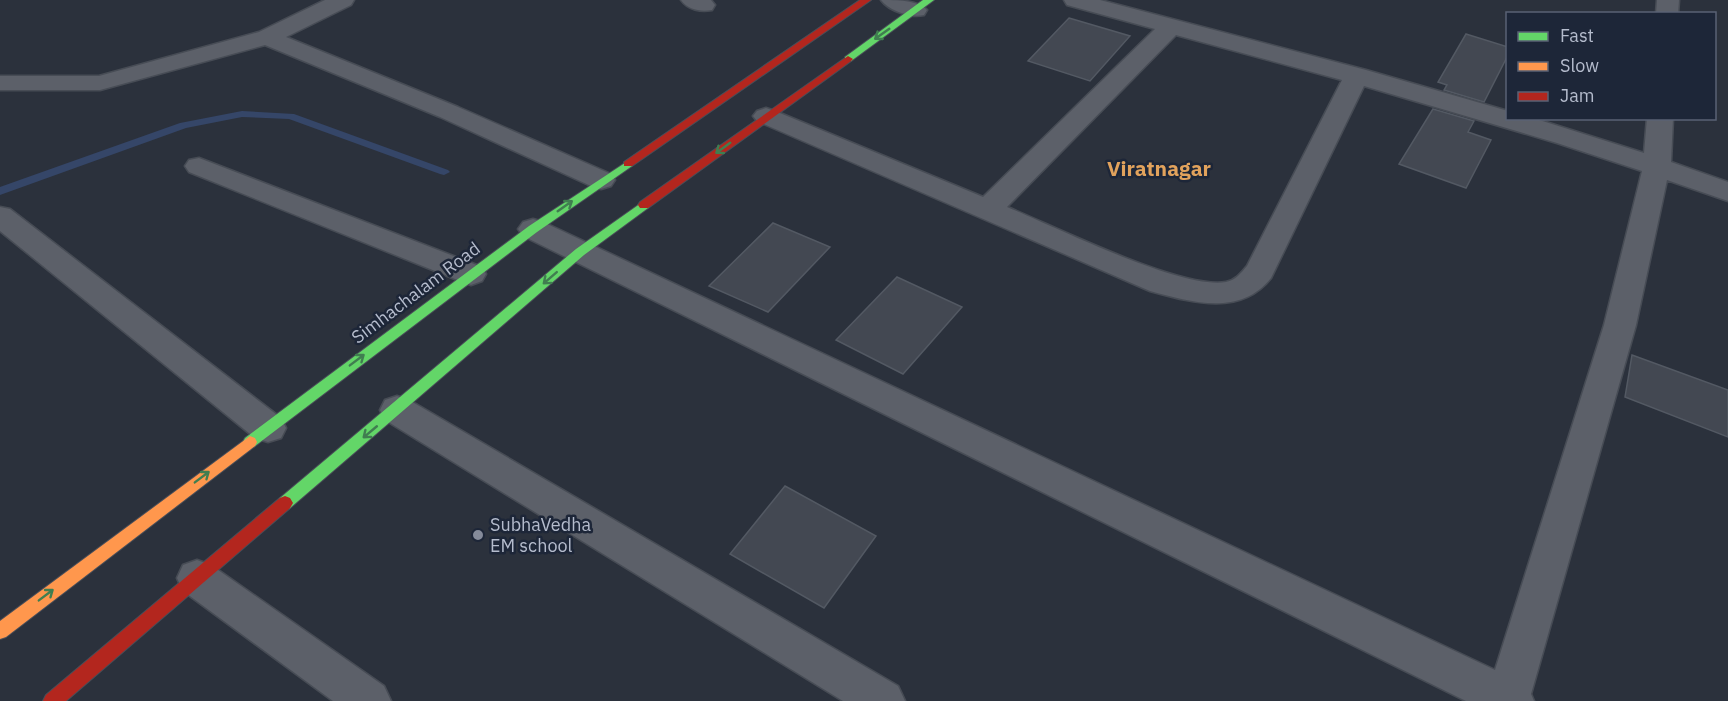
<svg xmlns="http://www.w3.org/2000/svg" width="1728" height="701" font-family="'IBM Plex Sans',sans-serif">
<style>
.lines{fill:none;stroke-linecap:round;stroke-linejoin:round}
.stream{fill:#354668;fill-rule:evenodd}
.building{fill:#434852;stroke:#535963;stroke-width:1.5}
.street-casing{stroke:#474c55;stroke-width:3}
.fast-casing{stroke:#494e58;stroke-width:2}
.slow-casing{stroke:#494e58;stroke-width:2}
.jam-casing{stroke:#494e58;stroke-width:2}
.street{fill:#5c6069;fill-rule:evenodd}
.fast{fill:#63d668;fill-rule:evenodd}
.slow{fill:#ff974d;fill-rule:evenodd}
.jam{fill:#b3261e;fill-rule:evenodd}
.oneway{stroke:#407e50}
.poi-dot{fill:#858b9a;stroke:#1d2638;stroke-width:2}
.labels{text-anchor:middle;stroke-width:5;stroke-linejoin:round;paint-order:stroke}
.street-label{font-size:18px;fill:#b5bccd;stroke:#1d2638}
.poi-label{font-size:18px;fill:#b5bccd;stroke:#1d2638;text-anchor:start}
.quarter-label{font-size:21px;font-weight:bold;fill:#e1a25c;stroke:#1d2638}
</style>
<rect width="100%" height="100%" fill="#2b313c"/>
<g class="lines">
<!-- stream -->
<path class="stream" d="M 242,111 L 294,114 L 448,170 L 450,172 L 444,175 L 440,174 L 289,119 L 242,117 L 186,128 L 0,195 L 0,187 L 180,123 Z"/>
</g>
<!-- building -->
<path class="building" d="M 1069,18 L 1130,36 L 1090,81 L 1028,61 Z
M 1466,34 L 1508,47 L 1508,55 L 1484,102 L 1444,90 L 1447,85 L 1438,82 Z
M 1433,109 L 1474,121 L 1468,132 L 1491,140 L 1466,188 L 1399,164 Z
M 773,223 L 830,247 L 768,312 L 709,286 Z
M 897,277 L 962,307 L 903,374 L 836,340 Z
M 1632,355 L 1728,390 L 1728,437 L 1625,397 Z
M 785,486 L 876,536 L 824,608 L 730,554 Z"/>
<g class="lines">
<defs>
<path id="street" d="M 325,0 L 354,0 L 351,5 L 286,37 L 458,107 L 611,174 L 615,180 L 611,186 L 601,189 L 591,186 L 440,117 L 265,45 L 100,90 L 0,90 L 0,76 L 99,76 L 259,32 Z
M 681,0 L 711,0 L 715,5 L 712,10 C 701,12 688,10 681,0 Z
M 881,0 C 896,0 918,0 927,10 L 924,15 C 911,18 889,11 881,0 Z
M 1064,0 L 1100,0 L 1366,70 L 1508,111 L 1508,118 L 1533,118 L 1644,153 L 1647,118 L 1673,118 L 1671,162 L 1728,182 L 1728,201 L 1667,180 L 1636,325 L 1531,694 L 1534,701 L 1466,701 L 523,236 L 518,229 L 523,222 L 533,219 L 543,222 L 1495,670 L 1604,325 L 1642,171 L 1557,143 L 1364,86 L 1271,278 C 1240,317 1191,302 1150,291 L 757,121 L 753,116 L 757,111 L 766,108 L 775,111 L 983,197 L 1155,29 L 1067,5 ZM 1176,35 L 1342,80 L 1247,266 C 1241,273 1236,280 1226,282 C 1181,290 1054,226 1007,207 Z
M 1657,0 L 1679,0 L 1678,14 L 1656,14 Z
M 199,158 L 482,267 L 486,274 L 482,281 L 471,285 L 460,281 L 189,172 L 185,166 L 189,160 Z
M 0,207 L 10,209 L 281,418 L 286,428 L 281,438 L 268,442 L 255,438 L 0,231 Z
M 397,396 L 409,400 L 898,686 L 905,701 L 843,701 L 385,420 L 380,410 L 385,400 Z
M 197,560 L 211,565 L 384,686 L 391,701 L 333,701 L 183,591 L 177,578 L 183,565 Z"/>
<path id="fast" d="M 923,0 L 934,0 L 851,61 L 845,61 L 845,57 Z
M 628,161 L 632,162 L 632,166 L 537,232 L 255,446 L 250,448 L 245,446 L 243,442 L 245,438 L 529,226 Z
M 644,201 L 650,205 L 648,208 L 584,255 L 290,508 L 285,510 L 280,508 L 277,503 L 280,498 L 576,249 Z"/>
<path id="slow" d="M 250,436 L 255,438 L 257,442 L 255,446 L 6,637 L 0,639 L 0,621 Z"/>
<path id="jam" d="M 860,0 L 871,0 L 632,166 L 624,166 L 624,162 Z
M 848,56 L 853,59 L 851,61 L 648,208 L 640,208 L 638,205 L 640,202 Z
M 285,496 L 290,498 L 293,503 L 290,508 L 66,701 L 43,701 L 46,695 L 280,498 Z"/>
</defs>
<!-- street casing -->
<use href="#street" class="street-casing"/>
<!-- fast casing -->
<use href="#fast" class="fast-casing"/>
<!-- slow casing -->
<use href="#slow" class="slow-casing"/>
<!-- jam casing -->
<use href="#jam" class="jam-casing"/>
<!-- street -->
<use href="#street" class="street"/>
<!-- fast -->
<use href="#fast" class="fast"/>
<!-- slow -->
<use href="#slow" class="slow"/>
<!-- jam -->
<use href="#jam" class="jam"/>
</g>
<!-- one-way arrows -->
<defs><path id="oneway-shaft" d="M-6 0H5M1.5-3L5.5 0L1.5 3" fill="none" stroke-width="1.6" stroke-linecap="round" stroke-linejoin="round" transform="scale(1.5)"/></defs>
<g class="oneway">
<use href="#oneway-shaft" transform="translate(882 34) rotate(145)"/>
<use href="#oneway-shaft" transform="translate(723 148) rotate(144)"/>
<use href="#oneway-shaft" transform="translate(565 206) rotate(-35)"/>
<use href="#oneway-shaft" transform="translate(550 278) rotate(139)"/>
<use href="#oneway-shaft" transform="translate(357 360) rotate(-37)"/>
<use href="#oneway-shaft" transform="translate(370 432) rotate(140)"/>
<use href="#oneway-shaft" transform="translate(202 477) rotate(-37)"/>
<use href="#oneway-shaft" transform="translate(46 595) rotate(-37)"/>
</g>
<!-- markers -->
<circle class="poi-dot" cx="478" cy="535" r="6"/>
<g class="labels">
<!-- street labels -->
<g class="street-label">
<text transform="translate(416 293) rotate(-37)" y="6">Simhachalam Road</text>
</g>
<!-- poi labels -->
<g class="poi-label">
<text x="490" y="531">SubhaVedha<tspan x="490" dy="21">EM school</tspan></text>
</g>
<!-- quarter labels -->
<g class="quarter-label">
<text x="1159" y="176">Viratnagar</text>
</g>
</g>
<!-- legend -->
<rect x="1506" y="12" width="210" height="108" fill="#1d2638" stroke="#5a6274" stroke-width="1.5"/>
<rect x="1518" y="32" width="30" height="9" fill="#63d668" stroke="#5a6274" stroke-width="1.5"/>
<text x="1560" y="42" font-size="18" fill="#b5bccd">Fast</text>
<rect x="1518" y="62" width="30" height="9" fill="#ff974d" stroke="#5a6274" stroke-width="1.5"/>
<text x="1560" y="72" font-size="18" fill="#b5bccd">Slow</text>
<rect x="1518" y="92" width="30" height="9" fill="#b3261e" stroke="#5a6274" stroke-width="1.5"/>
<text x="1560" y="102" font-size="18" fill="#b5bccd">Jam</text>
</svg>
